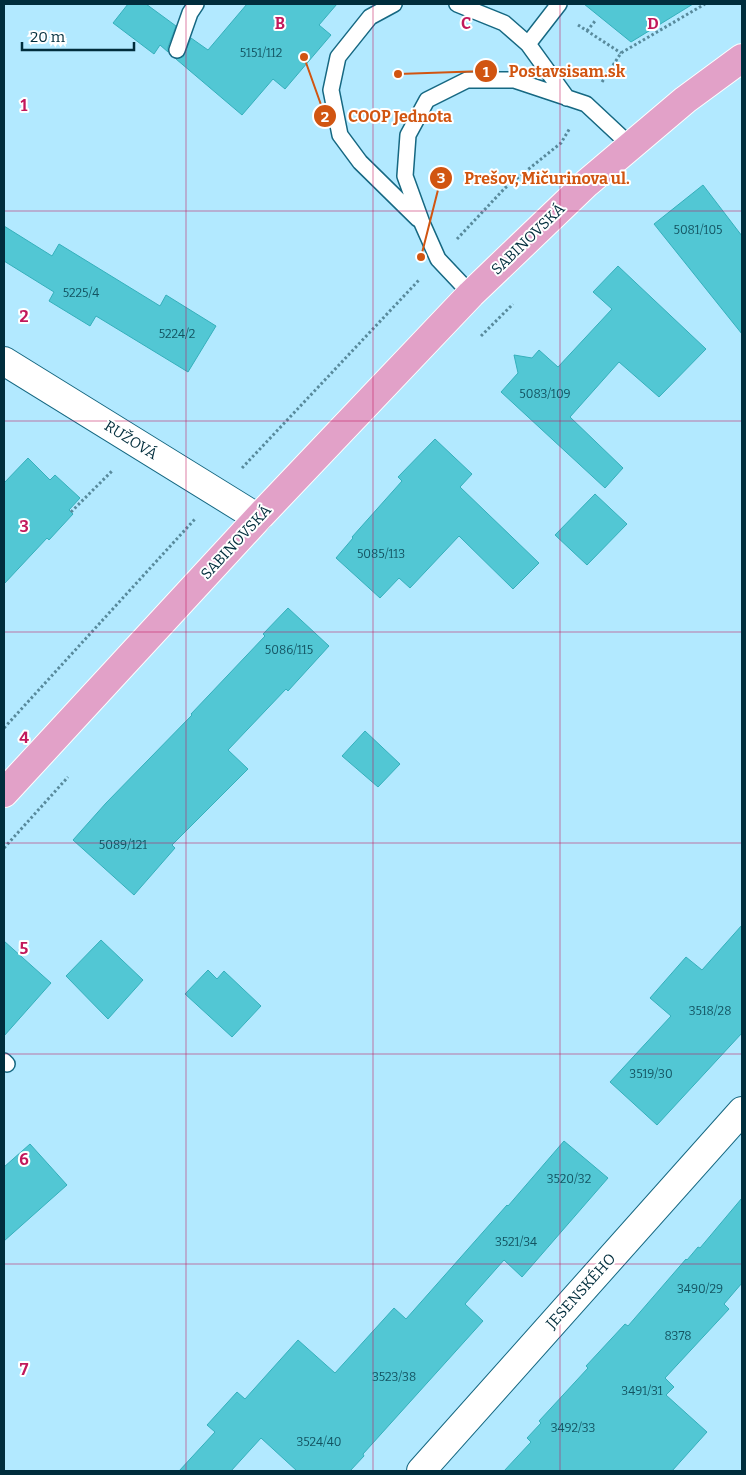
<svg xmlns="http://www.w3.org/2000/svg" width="746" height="1475" font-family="Bitter,serif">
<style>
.building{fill:#52c7d4;stroke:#35b0bc}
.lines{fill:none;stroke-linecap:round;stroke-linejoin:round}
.lane-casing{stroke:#166882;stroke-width:18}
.street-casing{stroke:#166882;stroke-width:30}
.primary-casing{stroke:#fff;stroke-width:30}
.path{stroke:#588a9c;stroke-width:3;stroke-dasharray:2.5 2.5;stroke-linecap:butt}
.lane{stroke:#fff;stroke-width:15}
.street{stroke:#fff;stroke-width:28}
.primary{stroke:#e2a1c8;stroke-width:28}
.grid{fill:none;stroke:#c2185b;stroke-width:1;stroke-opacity:0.55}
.labels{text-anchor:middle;stroke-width:4;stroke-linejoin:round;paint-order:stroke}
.number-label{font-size:12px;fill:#145462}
.street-label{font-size:15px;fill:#002d3c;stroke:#fff}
.grid-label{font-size:16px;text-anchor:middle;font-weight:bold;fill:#c2185b;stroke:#fff;stroke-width:4;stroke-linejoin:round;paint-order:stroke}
.leader{fill:none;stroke:#d15511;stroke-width:2}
.callout-dot{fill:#d15511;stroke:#fff;stroke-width:2}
.mark-label{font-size:15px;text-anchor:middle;font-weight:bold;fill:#fff}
.callout-label{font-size:16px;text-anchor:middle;font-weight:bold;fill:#d15511;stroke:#fff;stroke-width:4;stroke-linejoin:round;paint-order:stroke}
</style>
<rect width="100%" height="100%" fill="#b2e9ff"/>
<!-- building -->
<path class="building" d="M 128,4 L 146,4 L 176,26 L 168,47 L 168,52 L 160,45 L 154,54 L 113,23 Z
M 247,4 L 337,4 L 319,25 L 331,35 L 285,89 L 273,79 L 242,115 L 176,59 L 183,57 L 191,38 L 208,50 Z
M 584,4 L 693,4 L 631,42 Z
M 703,185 L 742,236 L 742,334 L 654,224 Z
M 4,226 L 52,256 L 59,244 L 160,306 L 166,295 L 216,326 L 188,372 L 96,316 L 90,326 L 49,301 L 54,292 L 4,261 Z
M 618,266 L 706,349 L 659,397 L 619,362 L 570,417 L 623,468 L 605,488 L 501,392 L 518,373 L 514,355 L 532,358 L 539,350 L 558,367 L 612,309 L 593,292 Z
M 435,439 L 472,474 L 460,487 L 539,563 L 513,589 L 459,536 L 410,588 L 399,578 L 380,598 L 336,558 L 353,538 L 352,537 L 402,481 L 398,477 Z
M 28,458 L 50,480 L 55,475 L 80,498 L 69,510 L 73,514 L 49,540 L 47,538 L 4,584 L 4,483 Z
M 595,494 L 627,524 L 587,565 L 555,535 Z
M 288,608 L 329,646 L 288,691 L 286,689 L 228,750 L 248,769 L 172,845 L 175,848 L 134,895 L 73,840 L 106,803 L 192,715 L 191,714 L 265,636 L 263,634 Z
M 365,731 L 400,764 L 378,787 L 342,756 Z
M 742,925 L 742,1033 L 657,1125 L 610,1082 L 671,1016 L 650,998 L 686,957 L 702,970 Z
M 101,940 L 143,980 L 108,1019 L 66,976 Z
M 4,941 L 51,983 L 4,1036 Z
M 208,970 L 217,979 L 224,971 L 261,1006 L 232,1037 L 185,994 Z
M 564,1141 L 608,1178 L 522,1277 L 504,1260 L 465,1304 L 483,1321 L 363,1454 L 364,1456 L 350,1471 L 297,1471 L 261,1438 L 231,1471 L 179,1471 L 215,1432 L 207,1425 L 237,1392 L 245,1399 L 298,1340 L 335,1373 L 394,1308 L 406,1319 L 507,1205 L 508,1206 Z
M 30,1144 L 67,1185 L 4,1241 L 4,1167 Z
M 742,1198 L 742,1283 L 724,1304 L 729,1309 L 665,1378 L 674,1387 L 666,1395 L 707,1432 L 672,1471 L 504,1471 L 531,1442 L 527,1438 L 541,1423 L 539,1421 L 588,1368 L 586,1366 L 625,1324 L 628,1326 L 686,1259 L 687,1260 L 698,1247 L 700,1248 Z"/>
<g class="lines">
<defs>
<path id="lane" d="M 394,4 L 370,17 L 338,57 L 331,90 L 340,135 L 360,162 L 418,219
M 457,4 L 504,23 L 528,44 L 567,98
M 528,44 L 559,4
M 177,50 L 190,13 L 196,4
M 471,294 L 438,259 L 422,223 L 405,176 L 408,135 L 427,100 L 467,80 L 514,80 L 586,104 L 631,146
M 4,1061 L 7,1064"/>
<path id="street" d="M 4,361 L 258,518
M 421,1471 L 742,1111"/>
<path id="primary" d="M 4,793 L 258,518 L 471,294 L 587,183 L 685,100 L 742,58"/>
</defs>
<!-- lane casing -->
<use href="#lane" class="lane-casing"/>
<!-- street casing -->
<use href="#street" class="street-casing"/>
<!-- primary casing -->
<use href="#primary" class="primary-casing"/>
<!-- path -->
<path class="path" d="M 578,25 L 621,53
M 587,31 L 595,21
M 602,82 L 621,53 L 705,4
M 457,239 L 505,188 L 561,143 L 570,128
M 481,336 L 513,304
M 242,468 L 419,280
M 71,512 L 113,470
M 4,728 L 195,519
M 4,848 L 68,777"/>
<!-- lane -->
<use href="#lane" class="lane"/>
<!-- street -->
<use href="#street" class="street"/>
<!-- primary -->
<use href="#primary" class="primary"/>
</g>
<!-- grid -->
<path class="grid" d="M 186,4 L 186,1471M 373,4 L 373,1471M 560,4 L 560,1471M 4,211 L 742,211M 4,421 L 742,421M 4,632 L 742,632M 4,843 L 742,843M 4,1054 L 742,1054M 4,1264 L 742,1264"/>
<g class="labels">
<!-- number labels -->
<g class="number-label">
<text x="261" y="57">5151/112</text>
<text x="698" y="234">5081/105</text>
<text x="81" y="297">5225/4</text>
<text x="177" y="338">5224/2</text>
<text x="545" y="398">5083/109</text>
<text x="381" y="558">5085/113</text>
<text x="289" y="654">5086/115</text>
<text x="123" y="849">5089/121</text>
<text x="710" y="1015">3518/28</text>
<text x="651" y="1078">3519/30</text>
<text x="569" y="1183">3520/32</text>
<text x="516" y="1246">3521/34</text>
<text x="700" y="1293">3490/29</text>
<text x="678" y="1340">8378</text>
<text x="394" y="1381">3523/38</text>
<text x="642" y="1395">3491/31</text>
<text x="573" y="1432">3492/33</text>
<text x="319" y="1446">3524/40</text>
</g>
<!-- street labels -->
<g class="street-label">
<text transform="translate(528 239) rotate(-44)" y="5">SABINOVSKÁ</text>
<text transform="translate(131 440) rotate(32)" y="5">RUŽOVÁ</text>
<text transform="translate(236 542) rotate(-47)" y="5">SABINOVSKÁ</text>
<text transform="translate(581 1291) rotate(-48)" y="5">JESENSKÉHO</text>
</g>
</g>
<g class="grid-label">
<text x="280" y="29">B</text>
<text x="466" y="29">C</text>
<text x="653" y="29">D</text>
<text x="24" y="111">1</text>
<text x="24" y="322">2</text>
<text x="24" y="532">3</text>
<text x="24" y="743">4</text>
<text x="24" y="954">5</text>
<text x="24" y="1165">6</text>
<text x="24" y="1375">7</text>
</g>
<!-- callouts -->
<path class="leader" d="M398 74L486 71M304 57L325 116M421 257L441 178"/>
<g class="callout-dot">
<circle cx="398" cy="74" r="5"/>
<circle cx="304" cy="57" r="5"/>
<circle cx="421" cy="257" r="5"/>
<circle cx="486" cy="71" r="12"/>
<circle cx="325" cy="116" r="12"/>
<circle cx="441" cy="178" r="12"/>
</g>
<g class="mark-label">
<text x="486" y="77">1</text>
<text x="325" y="122">2</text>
<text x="441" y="183">3</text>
</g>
<g class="callout-label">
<text x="567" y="77">Postavsisam.sk</text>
<text x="400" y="122">COOP Jednota</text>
<text x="547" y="184">Prešov, Mičurinova ul.</text>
</g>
<!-- border -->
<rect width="746" height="1475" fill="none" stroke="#002d3c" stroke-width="10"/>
<!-- scale -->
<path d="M22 42v8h112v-8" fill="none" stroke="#002d3c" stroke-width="2.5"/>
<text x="30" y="42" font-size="15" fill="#002d3c" stroke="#ffffff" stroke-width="4" paint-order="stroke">20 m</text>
</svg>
